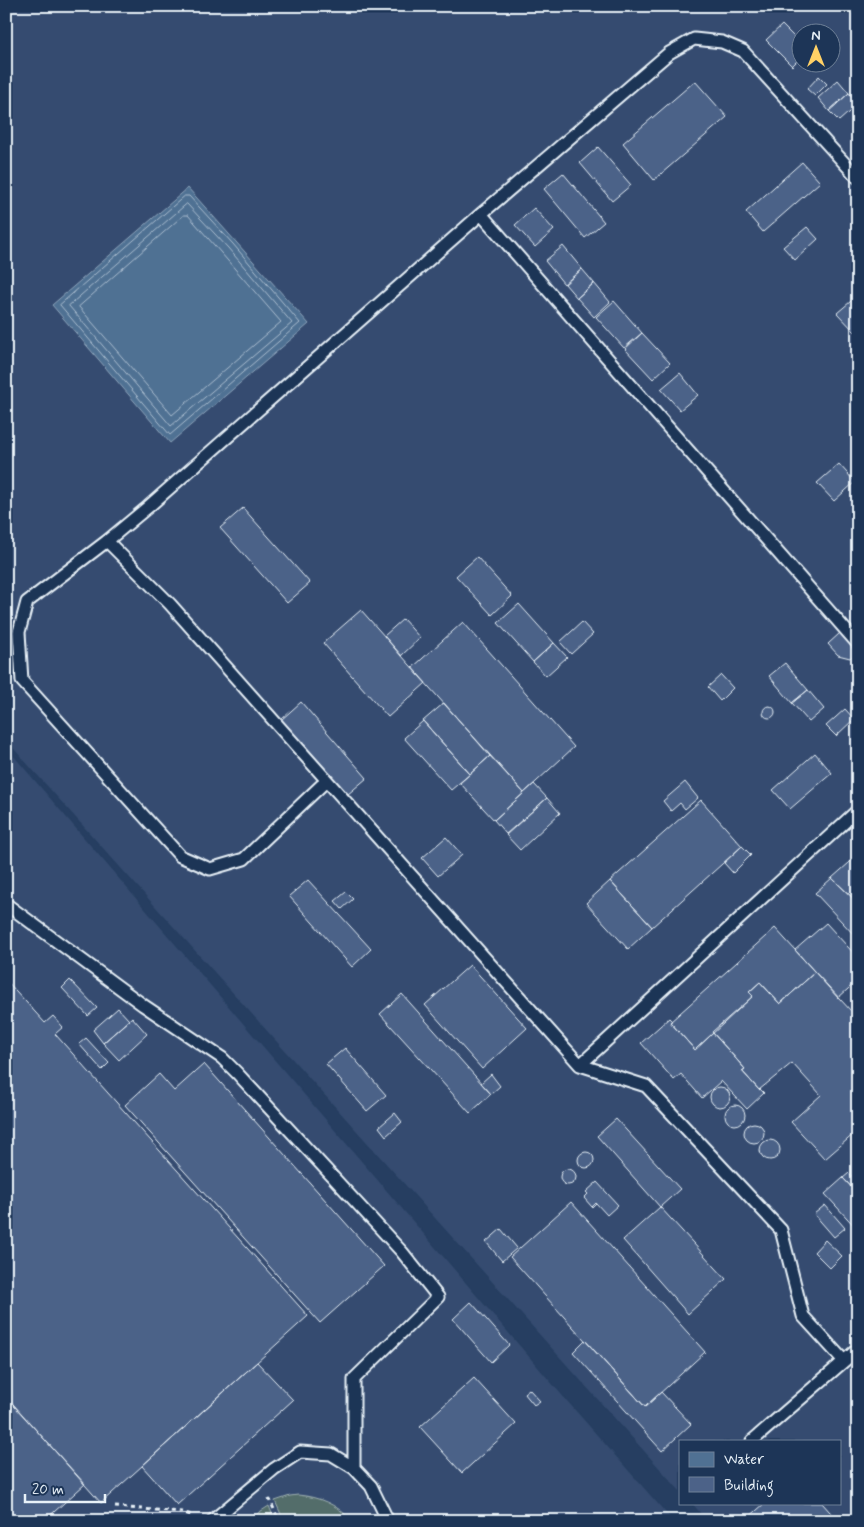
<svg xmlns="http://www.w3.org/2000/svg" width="864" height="1527" font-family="Mynerve,sans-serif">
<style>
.built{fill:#354c70;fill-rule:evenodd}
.green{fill:#536d6a;stroke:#9eafb1}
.water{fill:#507193;stroke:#8da4bb}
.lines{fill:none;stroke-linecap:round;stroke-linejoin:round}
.shore{stroke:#abbed0;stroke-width:1}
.building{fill:#4c6288;stroke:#e8f1f8}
.lane-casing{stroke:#e8f1f8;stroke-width:15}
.path{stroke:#e8f1f8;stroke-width:3;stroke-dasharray:4 4;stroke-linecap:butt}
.lane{stroke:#1d3557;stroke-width:11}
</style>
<rect width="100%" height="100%" fill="#263e61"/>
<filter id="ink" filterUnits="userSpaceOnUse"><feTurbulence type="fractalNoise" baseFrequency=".02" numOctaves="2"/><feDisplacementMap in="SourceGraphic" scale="10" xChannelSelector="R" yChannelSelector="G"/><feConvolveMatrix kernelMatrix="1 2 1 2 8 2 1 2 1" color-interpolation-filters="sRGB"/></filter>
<g filter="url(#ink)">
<!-- built -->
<path class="built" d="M 6,6 L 858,6 L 858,1521 L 707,1521 L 692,1503 L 840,1503 L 840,1441 L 680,1441 L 680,1491 L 6,740 ZM 802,32 L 832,32 L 832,62 L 802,62 Z
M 6,747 L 567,1401 L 673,1521 L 6,1521 Z"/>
<!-- green -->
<path class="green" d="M 298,1495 C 319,1497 336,1504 350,1519 L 284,1521 L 275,1501 L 290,1496 Z
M 269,1506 L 275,1521 L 251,1521 L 258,1513 Z"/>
<!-- water -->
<path class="water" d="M 188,188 L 309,324 L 170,443 L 52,305 Z"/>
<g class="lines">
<!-- shore -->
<path class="shore" d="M 185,196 L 189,196 L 233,244 L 300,323 L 170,435 L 60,305 Z
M 187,204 L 228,248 L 292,323 L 171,426 L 69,306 Z
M 184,215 L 188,215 L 281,322 L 172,415 L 79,307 Z"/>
</g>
<!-- building -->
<path class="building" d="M 782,25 L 802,45 L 802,56 L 792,66 L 766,40 Z
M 819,76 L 827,84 L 815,96 L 807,89 Z
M 838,80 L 849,93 L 829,111 L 818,98 Z
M 695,81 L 727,117 L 654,180 L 623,143 Z
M 849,93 L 858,104 L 839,121 L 829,111 Z
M 598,147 L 631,185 L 612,201 L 580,163 Z
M 802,162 L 820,182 L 763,232 L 746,212 Z
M 563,173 L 604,222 L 585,238 L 544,189 Z
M 534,208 L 554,230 L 535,247 L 515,225 Z
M 807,227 L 818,239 L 795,260 L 783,247 Z
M 563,246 L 582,269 L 564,284 L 545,261 Z
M 582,269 L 594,283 L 577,298 L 565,284 Z
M 594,283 L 610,302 L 594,317 L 577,298 Z
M 857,296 L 858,330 L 855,332 L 837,313 Z
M 614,301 L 642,333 L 624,348 L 596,317 Z
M 642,333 L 670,363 L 653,379 L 625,349 Z
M 680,373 L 698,395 L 680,410 L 661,389 Z
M 839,464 L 855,482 L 834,501 L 817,483 Z
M 243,508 L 310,583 L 287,603 L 220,528 Z
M 477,557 L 512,596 L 492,615 L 456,576 Z
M 519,604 L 554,643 L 533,662 L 498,623 Z
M 361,610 L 426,683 L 388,717 L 323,643 Z
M 403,619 L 420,638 L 401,656 L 384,636 Z
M 463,622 L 574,747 L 524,793 L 412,668 Z
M 582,622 L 593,634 L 571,654 L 560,642 Z
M 840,633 L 857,652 L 850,658 L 838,655 L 828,644 Z
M 554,643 L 567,657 L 546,676 L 533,662 Z
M 785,663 L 808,690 L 792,703 L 769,676 Z
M 721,675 L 733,688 L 720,701 L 708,687 Z
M 808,690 L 824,709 L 809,722 L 792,703 Z
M 301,702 L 367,778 L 347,795 L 281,720 Z
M 444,703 L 490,756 L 470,774 L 423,721 Z
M763 712a6 6 0 1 1 12 0a6 6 0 1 1-12 0Z
M 845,709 L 854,719 L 836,736 L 826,726 Z
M 423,721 L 470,774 L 451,790 L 404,738 Z
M 815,753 L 832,773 L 790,809 L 773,790 Z
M 490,756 L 524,793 L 494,820 L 460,783 Z
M 6,767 L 10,775 L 10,784 L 6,793 Z
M 685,782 L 698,798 L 685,809 L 680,803 L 671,811 L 663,801 Z
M 534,784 L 547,798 L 506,834 L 494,820 Z
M 547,798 L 560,813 L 520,850 L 506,835 Z
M 701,800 L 742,846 L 652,927 L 610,881 Z
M 446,837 L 462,855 L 438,876 L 422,858 Z
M 742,846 L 751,855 L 733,873 L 724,863 Z
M 858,855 L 858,903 L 832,878 Z
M 832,878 L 858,903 L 858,935 L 856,937 L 815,893 Z
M 308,880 L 371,949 L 352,967 L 289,896 Z
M 610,881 L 652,927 L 628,949 L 586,903 Z
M 346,892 L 353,899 L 342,909 L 335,901 Z
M 826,923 L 858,958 L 858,980 L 838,998 L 795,950 Z
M 775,928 L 815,972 L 780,1004 L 760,982 L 749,992 L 753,996 L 695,1050 L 670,1022 Z
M 470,965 L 527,1028 L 482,1069 L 425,1005 Z
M 815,972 L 852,1012 L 858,1007 L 858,1136 L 855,1133 L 825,1159 L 791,1122 L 821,1095 L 792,1063 L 759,1090 L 742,1071 L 745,1069 L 712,1032 L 753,996 L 749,992 L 760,982 L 780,1004 Z
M 6,980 L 45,1023 L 53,1016 L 63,1027 L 55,1034 L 308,1316 L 101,1503 L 6,1396 Z
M 70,980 L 97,1008 L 88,1016 L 62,988 Z
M 402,994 L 491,1094 L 470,1113 L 380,1014 Z
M 118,1008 L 129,1020 L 103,1043 L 93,1030 Z
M 132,1017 L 147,1034 L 119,1060 L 103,1043 Z
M 669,1018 L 672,1021 L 670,1022 L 695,1050 L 713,1033 L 745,1069 L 742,1071 L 759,1090 L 760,1089 L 764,1093 L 747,1109 L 721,1081 L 702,1098 L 681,1074 L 674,1080 L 641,1043 Z
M 86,1038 L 109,1063 L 102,1070 L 79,1044 Z
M 345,1048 L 386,1095 L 367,1111 L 326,1064 Z
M 204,1064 L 384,1266 L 320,1323 L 125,1105 L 159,1074 L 174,1091 Z
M 491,1074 L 500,1086 L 491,1094 L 481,1083 Z
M710 1097a10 10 0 1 1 20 0a10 10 0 1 1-20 0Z
M725 1115a10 10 0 1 1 20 0a10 10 0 1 1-20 0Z
M 395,1113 L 402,1122 L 386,1136 L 379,1127 Z
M 616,1119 L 680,1189 L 660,1207 L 597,1136 Z
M744 1133a10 10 0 1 1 20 0a10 10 0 1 1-20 0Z
M760 1150a10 10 0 1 1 20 0a10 10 0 1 1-20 0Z
M578 1160a8 8 0 1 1 16 0a8 8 0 1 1-16 0Z
M560 1177a8 8 0 1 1 16 0a8 8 0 1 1-16 0Z
M 849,1173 L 858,1183 L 858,1194 L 843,1178 Z
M 843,1178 L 858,1194 L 858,1230 L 825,1194 Z
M 597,1182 L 618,1205 L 607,1215 L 596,1203 L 592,1207 L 584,1198 L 588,1194 L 586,1192 Z
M 571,1202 L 705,1352 L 645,1407 L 510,1257 Z
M 825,1205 L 845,1228 L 834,1237 L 814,1214 Z
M 660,1207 L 726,1279 L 688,1314 L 623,1240 Z
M 501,1229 L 517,1248 L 502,1261 L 486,1242 Z
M 825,1240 L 842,1256 L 830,1268 L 814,1252 Z
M 471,1302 L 509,1345 L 491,1362 L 453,1319 Z
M 585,1340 L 645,1407 L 661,1392 L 691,1424 L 662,1451 L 573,1352 Z
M 257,1362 L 293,1400 L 177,1505 L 142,1466 Z
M 474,1378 L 516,1424 L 462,1473 L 420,1427 Z
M 529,1389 L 540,1401 L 534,1405 L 524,1393 Z
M 6,1397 L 85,1484 L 44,1521 L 6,1521 Z
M 765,1503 L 822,1503 L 838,1521 L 749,1521 L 747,1519 Z"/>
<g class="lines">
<defs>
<path id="lane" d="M 481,214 L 858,644
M 107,541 L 27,602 L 19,632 L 22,681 L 180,856 L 210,869 L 244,859 L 326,781
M 6,904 L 143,1005 L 222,1058 L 237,1073 L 402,1252 L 438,1297 L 354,1379 L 354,1468
M 580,1065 L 858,810
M 844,1361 L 803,1316 L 781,1230 L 646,1086 L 580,1065 L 170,604 L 107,541 L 148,507 L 481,214 L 669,53 L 694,39 L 722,42 L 743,51 L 858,178
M 752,1441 L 858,1349
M 212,1521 L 274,1469 L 300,1452 L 331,1454 L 354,1468 L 371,1486 L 388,1521"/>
</defs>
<!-- lane casing -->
<use href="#lane" class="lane-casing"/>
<!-- path -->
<path class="path" d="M 268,1501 L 270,1500 L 279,1521
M 115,1507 L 182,1512 L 194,1516
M 345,1521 L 348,1521"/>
<!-- lane -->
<use href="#lane" class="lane"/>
</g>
</g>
<!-- margin -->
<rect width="864" height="1527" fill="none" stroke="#1d3557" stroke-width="25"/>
<rect x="12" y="12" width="839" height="1502" fill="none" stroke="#e8f1f8" stroke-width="2" filter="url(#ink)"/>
<!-- legend -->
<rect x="679" y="1440" width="162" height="65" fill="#1d3557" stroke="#6e8097"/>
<rect x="689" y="1452" width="25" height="15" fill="#507193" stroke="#6e8097"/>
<text x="724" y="1464" font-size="15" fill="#e8f1f8">Water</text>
<rect x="689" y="1477" width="25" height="15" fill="#4c6288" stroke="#6e8097"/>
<text x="724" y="1490" font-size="15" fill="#e8f1f8">Building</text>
<!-- north arrow -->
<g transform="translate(816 48)"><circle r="24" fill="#1d3557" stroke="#6e8097"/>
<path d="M0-4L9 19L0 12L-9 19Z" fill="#ffd166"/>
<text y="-8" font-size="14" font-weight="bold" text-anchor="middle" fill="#e8f1f8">N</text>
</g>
<!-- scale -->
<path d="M25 1494v8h80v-8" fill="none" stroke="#e8f1f8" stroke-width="2.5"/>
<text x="32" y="1494" font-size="15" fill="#e8f1f8" stroke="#1d3557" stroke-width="4" paint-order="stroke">20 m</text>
</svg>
